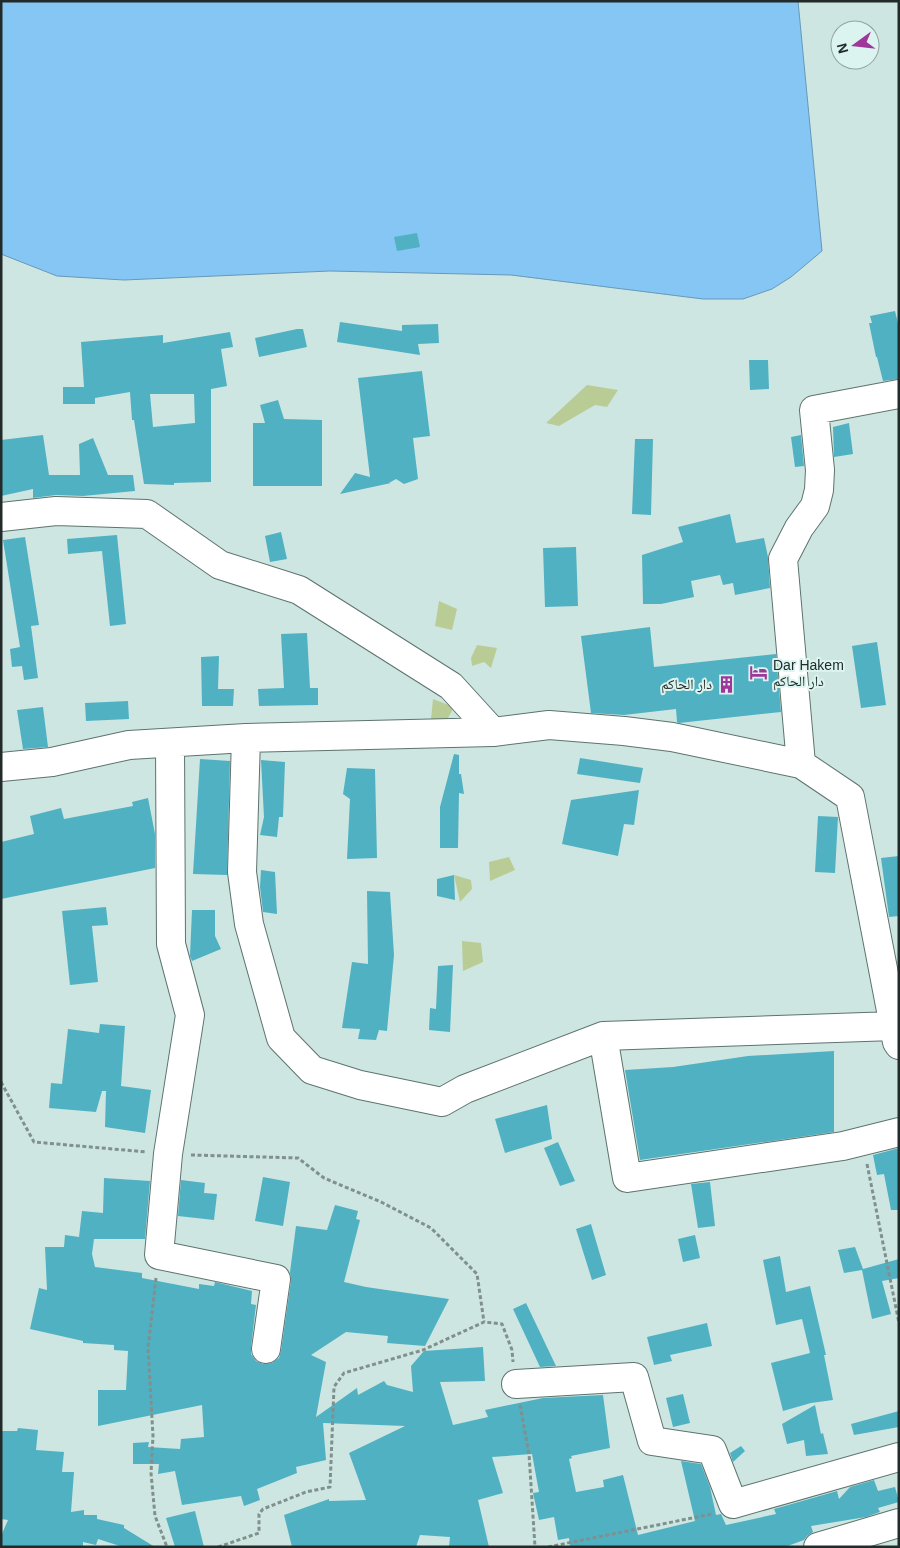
<svg xmlns="http://www.w3.org/2000/svg" width="900" height="1548" font-family="Arial,'Noto Naskh Arabic',sans-serif">
<style>
.green{fill:#bacc95}
.water{fill:#85c6f5;stroke:#6798b8}
.building{fill:#50b1c3;fill-rule:evenodd}
.lines{fill:none;stroke-linecap:round;stroke-linejoin:round}
.minor-casing{stroke:#5d736e;stroke-width:30}
.path{stroke:#7f908d;stroke-width:3;stroke-dasharray:4 2.5;stroke-linecap:butt}
.minor{stroke:#fff;stroke-width:28}
.labels{text-anchor:middle;stroke-width:4;stroke-linejoin:round;paint-order:stroke}
.poi-label{font-size:14px;fill:#222b29;stroke:#dbf4ef;text-anchor:start}
</style>
<rect width="100%" height="100%" fill="#cee6e1"/>
<!-- green -->
<path class="green" d="M 587,385 L 618,390 L 607,407 L 595,405 L 559,426 L 546,423 Z
M 439,601 L 457,609 L 452,630 L 435,626 Z
M 477,645 L 497,648 L 491,668 L 484,662 L 472,666 L 471,658 Z
M 433,699 L 454,707 L 443,727 L 430,729 Z
M 509,857 L 515,870 L 490,881 L 489,862 Z
M 454,875 L 471,880 L 472,889 L 460,902 Z
M 462,941 L 481,943 L 483,962 L 463,971 Z"/>
<!-- water -->
<path class="water" d="M 1,1 L 798,1 L 822,251 L 791,277 L 772,289 L 743,299 L 703,299 L 511,275 L 330,271 L 124,280 L 57,276 L 1,254 Z"/>
<!-- building -->
<path class="building" d="M 417,233 L 420,247 L 397,251 L 394,237 Z
M 895,311 L 899,327 L 899,379 L 883,381 L 877,357 L 876,357 L 869,323 L 872,323 L 870,316 Z
M 340,322 L 402,331 L 402,325 L 438,324 L 439,343 L 418,344 L 420,355 L 337,342 Z
M 297,329 L 303,329 L 307,347 L 259,357 L 255,338 Z
M 230,332 L 233,347 L 221,349 L 227,386 L 211,389 L 211,482 L 174,483 L 174,485 L 144,484 L 134,420 L 132,420 L 130,392 L 95,398 L 95,404 L 63,404 L 63,387 L 84,387 L 81,342 L 163,335 L 163,343 ZM 150,394 L 194,394 L 195,423 L 153,427 Z
M 749,360 L 768,360 L 769,389 L 750,390 Z
M 422,371 L 430,436 L 413,438 L 418,479 L 404,484 L 396,479 L 389,483 L 391,483 L 340,494 L 355,473 L 370,477 L 358,378 Z
M 278,400 L 284,419 L 322,420 L 322,486 L 253,486 L 253,423 L 265,423 L 260,405 Z
M 849,423 L 853,454 L 834,457 L 833,427 Z
M 43,435 L 49,475 L 80,475 L 79,444 L 93,438 L 108,475 L 133,475 L 135,491 L 83,496 L 56,495 L 33,498 L 33,489 L 1,496 L 1,440 Z
M 801,435 L 804,466 L 795,467 L 791,437 Z
M 635,439 L 653,439 L 651,515 L 632,514 Z
M 730,514 L 736,543 L 764,538 L 768,557 L 770,588 L 735,595 L 733,583 L 723,585 L 720,575 L 691,581 L 694,597 L 661,604 L 643,604 L 642,555 L 683,542 L 678,527 Z
M 281,532 L 287,559 L 270,562 L 265,536 Z
M 117,535 L 126,624 L 110,626 L 102,551 L 68,554 L 67,539 Z
M 25,537 L 39,625 L 31,626 L 38,678 L 24,680 L 22,666 L 12,667 L 10,649 L 20,647 L 3,540 Z
M 576,547 L 578,606 L 545,607 L 543,548 Z
M 650,627 L 654,667 L 776,654 L 781,712 L 679,723 L 677,722 L 676,709 L 624,715 L 591,713 L 581,636 Z
M 307,633 L 310,688 L 318,688 L 318,705 L 259,706 L 258,689 L 284,688 L 281,634 Z
M 877,642 L 886,705 L 861,708 L 852,646 Z
M 219,656 L 218,689 L 234,689 L 233,706 L 202,706 L 201,657 Z
M 128,701 L 129,719 L 86,721 L 85,703 Z
M 43,707 L 48,747 L 23,749 L 17,710 Z
M 454,754 L 459,755 L 459,774 L 461,774 L 464,794 L 459,793 L 458,848 L 440,848 L 440,807 Z
M 580,758 L 643,768 L 640,783 L 577,774 Z
M 200,759 L 230,761 L 227,875 L 193,874 Z
M 261,760 L 285,762 L 283,817 L 279,817 L 277,837 L 260,835 L 264,817 Z
M 347,768 L 375,769 L 377,858 L 347,859 L 350,799 L 343,794 Z
M 639,790 L 634,825 L 624,824 L 618,856 L 562,844 L 571,800 Z
M 148,798 L 155,834 L 155,868 L 1,899 L 1,842 L 34,834 L 30,816 L 61,808 L 64,819 L 133,806 L 132,802 Z
M 818,816 L 838,817 L 835,873 L 815,872 Z
M 899,856 L 899,916 L 889,917 L 881,858 Z
M 261,870 L 275,872 L 277,914 L 263,912 L 260,887 Z
M 454,875 L 455,900 L 437,896 L 437,879 Z
M 367,891 L 390,892 L 394,955 L 387,1031 L 379,1030 L 376,1040 L 358,1039 L 360,1029 L 342,1028 L 352,962 L 368,964 Z
M 106,907 L 108,925 L 92,926 L 98,982 L 70,985 L 62,911 Z
M 192,910 L 215,910 L 215,936 L 221,949 L 192,961 L 190,956 Z
M 453,965 L 450,1032 L 429,1030 L 430,1008 L 436,1009 L 438,966 Z
M 100,1024 L 125,1026 L 121,1086 L 151,1090 L 145,1133 L 105,1127 L 106,1091 L 102,1091 L 96,1112 L 49,1108 L 51,1083 L 62,1084 L 68,1029 L 99,1033 Z
M 834,1051 L 834,1132 L 640,1160 L 625,1070 L 673,1067 L 748,1056 Z
M 547,1105 L 552,1139 L 505,1153 L 495,1119 Z
M 558,1142 L 575,1181 L 560,1186 L 544,1148 Z
M 899,1148 L 899,1210 L 891,1210 L 884,1174 L 877,1175 L 873,1155 Z
M 263,1177 L 290,1182 L 283,1226 L 255,1221 Z
M 104,1178 L 150,1181 L 145,1239 L 94,1239 L 92,1254 L 95,1267 L 142,1273 L 142,1278 L 199,1289 L 199,1284 L 214,1286 L 215,1282 L 252,1291 L 251,1304 L 256,1305 L 251,1347 L 251,1354 L 256,1361 L 263,1364 L 272,1363 L 279,1358 L 281,1351 L 291,1281 L 290,1272 L 296,1226 L 327,1230 L 335,1205 L 358,1211 L 356,1219 L 360,1220 L 344,1282 L 366,1287 L 449,1299 L 425,1346 L 387,1343 L 388,1336 L 346,1332 L 311,1355 L 326,1362 L 316,1417 L 357,1388 L 358,1395 L 384,1381 L 387,1385 L 413,1392 L 411,1366 L 424,1351 L 483,1347 L 485,1381 L 440,1382 L 453,1425 L 488,1417 L 485,1410 L 543,1398 L 603,1395 L 610,1448 L 571,1456 L 572,1458 L 569,1459 L 576,1492 L 604,1487 L 603,1480 L 623,1475 L 638,1535 L 695,1521 L 681,1461 L 701,1464 L 710,1487 L 716,1515 L 721,1514 L 726,1525 L 776,1514 L 774,1509 L 837,1491 L 839,1499 L 850,1487 L 874,1480 L 878,1491 L 895,1487 L 899,1502 L 878,1508 L 880,1512 L 866,1517 L 811,1526 L 813,1532 L 807,1536 L 804,1540 L 785,1547 L 570,1547 L 569,1538 L 558,1540 L 554,1517 L 539,1520 L 533,1493 L 539,1492 L 532,1454 L 492,1457 L 503,1493 L 478,1500 L 489,1547 L 449,1547 L 450,1537 L 420,1535 L 416,1547 L 292,1547 L 284,1515 L 329,1499 L 329,1501 L 366,1500 L 349,1453 L 405,1426 L 323,1423 L 326,1460 L 296,1467 L 297,1473 L 257,1489 L 260,1500 L 244,1506 L 241,1496 L 182,1505 L 175,1471 L 158,1474 L 159,1464 L 133,1464 L 133,1443 L 149,1442 L 148,1447 L 180,1449 L 181,1439 L 204,1437 L 202,1405 L 98,1426 L 98,1390 L 126,1390 L 128,1351 L 114,1350 L 114,1345 L 83,1343 L 83,1341 L 30,1329 L 39,1288 L 47,1290 L 45,1247 L 64,1247 L 65,1235 L 79,1237 L 82,1211 L 103,1213 Z
M 181,1180 L 205,1183 L 204,1193 L 217,1194 L 214,1220 L 178,1216 Z
M 710,1182 L 715,1226 L 698,1228 L 691,1184 Z
M 591,1224 L 606,1275 L 592,1280 L 576,1229 Z
M 695,1235 L 700,1258 L 683,1262 L 678,1239 Z
M 855,1247 L 863,1269 L 899,1259 L 899,1278 L 882,1281 L 891,1314 L 872,1319 L 862,1270 L 844,1273 L 838,1250 Z
M 780,1256 L 786,1292 L 810,1286 L 826,1355 L 824,1355 L 833,1400 L 811,1403 L 783,1411 L 771,1363 L 810,1353 L 802,1319 L 776,1325 L 763,1260 Z
M 526,1303 L 556,1366 L 540,1367 L 513,1309 Z
M 707,1323 L 712,1346 L 670,1355 L 672,1361 L 654,1365 L 647,1337 Z
M 683,1394 L 690,1423 L 673,1427 L 666,1398 Z
M 815,1405 L 821,1434 L 823,1433 L 828,1454 L 806,1456 L 804,1440 L 787,1444 L 782,1424 Z
M 899,1411 L 899,1427 L 854,1435 L 851,1424 Z
M 18,1428 L 38,1430 L 36,1450 L 64,1452 L 62,1472 L 74,1472 L 71,1512 L 84,1510 L 84,1515 L 97,1515 L 97,1519 L 124,1525 L 124,1528 L 155,1547 L 123,1547 L 98,1539 L 96,1545 L 83,1542 L 83,1547 L 1,1547 L 1,1536 L 8,1520 L 1,1519 L 1,1431 L 17,1431 Z
M 741,1446 L 745,1451 L 733,1462 L 730,1453 Z
M 195,1511 L 204,1547 L 175,1547 L 166,1518 Z"/>
<g class="lines">
<defs>
<path id="minor" d="M 1,517 L 56,511 L 147,514 L 220,565 L 299,590 L 451,686 L 493,732
M 246,738 L 242,872 L 249,924 L 281,1038 L 312,1070 L 360,1085 L 442,1102 L 465,1089 L 603,1036 L 894,1026
M 170,744 L 171,944 L 190,1015 L 168,1154 L 159,1255 L 276,1279 L 266,1349
M 801,764 L 783,559 L 799,528 L 815,506 L 819,490 L 820,470 L 814,410 L 899,394
M 1,767 L 52,762 L 129,745 L 246,738 L 493,732 L 549,725 L 624,731 L 672,737 L 801,764 L 850,797 L 897,1042 L 899,1045
M 603,1036 L 627,1178 L 843,1146 L 899,1132
M 516,1384 L 634,1377 L 652,1441 L 712,1450 L 733,1504 L 899,1457
M 818,1547 L 899,1523"/>
</defs>
<!-- minor casing -->
<use href="#minor" class="minor-casing"/>
<!-- path -->
<path class="path" d="M 1,1082 L 34,1142 L 147,1152
M 191,1155 L 298,1158 L 324,1178 L 381,1202 L 431,1228 L 477,1274 L 484,1322
M 867,1164 L 899,1323
M 156,1278 L 148,1348 L 153,1436 L 151,1473 L 155,1516 L 167,1547
M 520,1405 L 529,1454 L 535,1547
M 218,1547 L 259,1533 L 259,1514 L 263,1509 L 306,1492 L 330,1487 L 334,1387 L 344,1373 L 423,1350 L 484,1322 L 502,1324 L 512,1350 L 513,1362
M 548,1547 L 712,1514"/>
<!-- minor -->
<use href="#minor" class="minor"/>
</g>
<!-- icons -->
<defs>
<symbol id="hotel-bare" viewBox="-9 -9 18 18"><path d="M-6-4.5h1.5V1H6V5H4.5V3h-9V5H-6ZM-4 0a1.8 1.8 0 1 1 3.6 0ZM.5 0V-2.5h3Q6-2.5 6 0Z" fill="#9f379a" stroke="#dbf4ef" stroke-width="2.5" paint-order="stroke"/></symbol>
<symbol id="building-bare" viewBox="-9 -9 18 18"><path d="M-4-6H4V6H1V3H-1V6H-4ZM-2.5-4.3h1.7v1.8h-1.7ZM.8-4.3h1.7v1.8H.8ZM-2.5-1h1.7V.8h-1.7ZM.8-1h1.7V.8H.8Z" fill="#9f379a" stroke="#dbf4ef" stroke-width="2.5" paint-order="stroke"/></symbol>
</defs>
<g fill-rule="evenodd">
<use href="#hotel-bare" x="746" y="660" width="25" height="25"/>
<use href="#building-bare" x="714" y="672" width="25" height="25"/>
</g>
<g class="labels">
<!-- poi labels -->
<g class="poi-label">
<text x="773" y="670">Dar Hakem<tspan x="773" dy="16">دار الحاكم</tspan></text>
<text x="712" y="689" text-anchor="end">دار الحاكم</text>
</g>
</g>
<!-- border -->
<rect width="900" height="1548" fill="none" stroke="#222b29" stroke-width="5"/>
<!-- north arrow -->
<g transform="translate(855 45) rotate(255)"><circle r="24" fill="#dbf4ef" stroke="#91a4a0"/>
<path d="M0-4L9 19L0 12L-9 19Z" fill="#9f379a"/>
<text y="-8" font-size="14" font-weight="bold" text-anchor="middle" fill="#222b29">N</text>
</g>
</svg>
